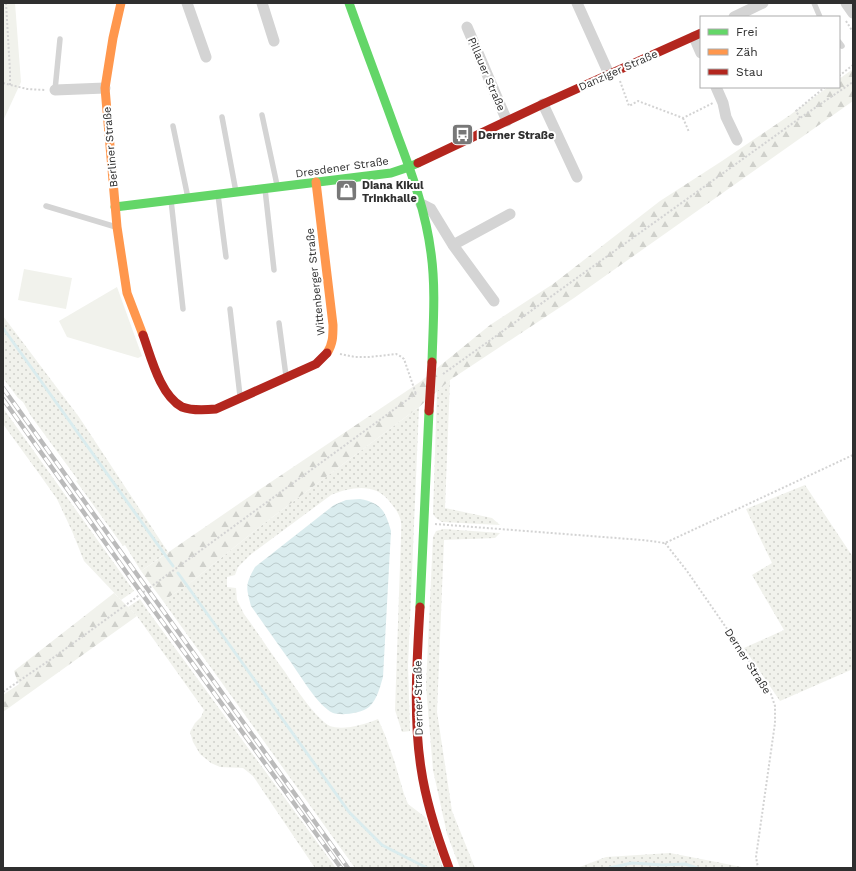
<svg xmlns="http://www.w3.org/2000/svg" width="856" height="871" font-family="'Work Sans',sans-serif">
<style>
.grass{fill:url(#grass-dots)}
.forest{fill:url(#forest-firs)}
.park{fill:#f1f2ec}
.water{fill:url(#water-waves)}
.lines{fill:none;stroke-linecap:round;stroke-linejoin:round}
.stream{stroke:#daecee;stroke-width:3}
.path{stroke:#d3d3d3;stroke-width:2;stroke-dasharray:2 2;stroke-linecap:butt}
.lane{stroke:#d4d4d4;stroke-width:5.5}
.street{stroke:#d4d4d4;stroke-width:11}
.fast{stroke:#63d668;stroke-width:9}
.slow{stroke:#ff974d;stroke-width:9}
.jam{stroke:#b3261e;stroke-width:9}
.rail-casing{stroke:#bbb;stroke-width:4.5}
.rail{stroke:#fff;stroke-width:3;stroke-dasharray:9;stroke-linecap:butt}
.jam-bridge{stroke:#b3261e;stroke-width:9}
.labels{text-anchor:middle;stroke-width:4;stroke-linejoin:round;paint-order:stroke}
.street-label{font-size:11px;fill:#2f2f2f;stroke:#fff}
.poi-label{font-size:11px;font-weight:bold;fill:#2f2f2f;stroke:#fff;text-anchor:start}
</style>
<defs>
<pattern id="grass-dots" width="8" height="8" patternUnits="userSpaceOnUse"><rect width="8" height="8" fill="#f1f2ec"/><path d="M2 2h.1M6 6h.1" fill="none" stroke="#cfd0cb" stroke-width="1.8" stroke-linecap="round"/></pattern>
<pattern id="forest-firs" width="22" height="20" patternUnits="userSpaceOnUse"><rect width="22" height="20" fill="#f1f2ec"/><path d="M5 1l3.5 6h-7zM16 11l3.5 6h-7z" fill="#cfd0cb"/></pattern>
<pattern id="water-waves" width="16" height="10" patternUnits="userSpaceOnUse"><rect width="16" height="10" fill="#daecee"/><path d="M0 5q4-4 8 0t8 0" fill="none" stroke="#bbcbcc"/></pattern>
</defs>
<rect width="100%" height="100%" fill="#fff"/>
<!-- grass -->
<path class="grass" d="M 3,316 L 79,417 L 168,552 L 141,571 L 125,545 L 123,546 L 76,481 L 78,480 L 31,416 L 23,402 L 18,398 L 3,378 Z
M 450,380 L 445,508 L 492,518 L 500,525 L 442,522 L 436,518 L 433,514 L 437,391 Z
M 419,407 L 408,666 L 410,731 L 402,732 L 395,710 L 401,536 C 401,530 402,523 400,518 C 398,512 394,507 390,502 C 375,482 351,487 331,495 L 250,555 L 238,567 L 235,575 L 227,577 L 227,587 L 236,588 L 237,600 L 244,614 C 258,633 271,653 285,672 C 294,686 316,719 330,726 C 343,731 366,724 378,719 L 385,735 L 394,760 L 404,794 L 408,804 L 425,817 L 443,868 L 355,868 L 163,601 L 190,583 L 262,525 Z
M 3,408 L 134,591 L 121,600 L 84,561 L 72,531 L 57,499 L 40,475 L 3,424 Z
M 805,485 L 853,557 L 853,669 L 780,701 L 744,648 L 784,630 L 752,575 L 772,563 L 746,509 Z
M 444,529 L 500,533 L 495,538 L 444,540 L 437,712 L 452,811 L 475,868 L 460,868 L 447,834 L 433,770 L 426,686 L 433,537 L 436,531 Z
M 140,599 L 148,611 L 336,868 L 315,868 L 253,776 L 243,768 L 220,767 L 211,763 L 200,754 L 193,742 L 190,732 L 195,723 L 201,717 L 204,710 L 137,616 L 128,607 Z
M 670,853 L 747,868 L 577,868 L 606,857 Z"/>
<!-- forest -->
<path class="forest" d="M 853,69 L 853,101 L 574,298 L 450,380 L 419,407 L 262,525 L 190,583 L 163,601 L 141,571 L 256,492 L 420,382 L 490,325 L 553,284 L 660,201 L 722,161 L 790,115 L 828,87 L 839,87 L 839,79 Z
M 114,593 L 137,616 L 3,712 L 3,695 L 19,684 L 17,680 L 14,671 Z"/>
<!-- park -->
<path class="park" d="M 3,3 L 15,3 L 21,82 L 3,121 Z
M 24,269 L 72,278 L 66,309 L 18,300 Z
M 117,287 L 142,356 L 138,358 L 67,337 L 59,321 Z"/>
<!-- water -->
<path class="water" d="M 360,499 C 381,503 385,510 391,531 L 383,677 C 380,687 377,700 369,707 C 362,713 342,716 333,713 C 318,706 300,675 290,661 C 277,643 264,624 251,606 C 246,587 245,585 255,567 L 334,505 L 346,500 Z"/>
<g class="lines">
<!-- stream -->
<path class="stream" d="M 3,328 L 173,566
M 178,573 L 349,812 L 382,845 L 427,868
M 609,868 L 632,863 L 662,865 L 685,864 L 697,868"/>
<!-- path -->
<path class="path" d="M 6,3 L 10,71 L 10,85
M 846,21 L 853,32
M 839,76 L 853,65
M 620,81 L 629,106 L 638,101 L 683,118 L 713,103
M 3,83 L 27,89 L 45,90
M 683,118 L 689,132
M 800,118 L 796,111 L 825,87
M 340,354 L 355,357 L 370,357 L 396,354 L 400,356 L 404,359 L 416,394
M 443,374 L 800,118 L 853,82
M 435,524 L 642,540 L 665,543 L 853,455
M 665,543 L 687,571 L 770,691 L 775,706 L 775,723 L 756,857 L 758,868
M 3,692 L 57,655 L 134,599 L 418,392"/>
<!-- lane -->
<path class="lane" d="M 814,3 L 820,17
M 839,42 L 842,46
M 55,90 L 60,39
M 262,115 L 277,185
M 222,117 L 236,192
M 173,126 L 188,198
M 265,189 L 274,270
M 218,195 L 226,257
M 171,200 L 183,309
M 46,206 L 116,227
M 230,309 L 240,396
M 279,323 L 286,376"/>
<!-- street -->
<path class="street" d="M 187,3 L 206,57
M 262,3 L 274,41
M 577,3 L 609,74
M 846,3 L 853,13
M 734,17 L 763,3
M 467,27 L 507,121
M 694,37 L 701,53
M 716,87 L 723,103 L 726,117 L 737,140
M 55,90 L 105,88
M 543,104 L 577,177
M 421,204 L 431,209 L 453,245 L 494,301
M 453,245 L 510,214"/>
<!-- fast -->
<path class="fast" d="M 349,3 C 365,48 382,92 398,137 C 412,174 426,213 431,253 C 436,289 433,326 432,362
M 115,207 L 391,173 L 409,167 L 418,163
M 420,607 L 429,411"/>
<!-- slow -->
<path class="slow" d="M 121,3 L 113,38 L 105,88 L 117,227 L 127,293 L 143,335
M 316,182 L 333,325 C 333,336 333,344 327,353"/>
<!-- jam -->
<path class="jam" d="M 418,163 L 543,104 L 701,33
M 143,335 C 151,357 160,395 182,407 C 192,411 206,410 216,409 L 316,364 L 327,353
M 420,607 C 417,659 413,717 421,768 C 426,803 437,836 449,868"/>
<defs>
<path id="rail" d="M 3,388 L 348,868
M 3,399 L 129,576 L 341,868"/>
</defs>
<!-- rail casing -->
<use href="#rail" class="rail-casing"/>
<!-- rail -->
<use href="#rail" class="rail"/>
<!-- jam-bridge -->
<path class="jam-bridge" d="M 429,411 L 432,362"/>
</g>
<!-- icons -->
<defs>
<symbol id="bus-square" viewBox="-11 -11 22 22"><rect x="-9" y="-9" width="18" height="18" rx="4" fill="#787878" stroke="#fff"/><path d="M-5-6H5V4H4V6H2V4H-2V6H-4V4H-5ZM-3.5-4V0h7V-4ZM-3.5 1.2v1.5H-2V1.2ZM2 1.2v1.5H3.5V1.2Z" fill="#fff"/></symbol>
<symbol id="shop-square" viewBox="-11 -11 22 22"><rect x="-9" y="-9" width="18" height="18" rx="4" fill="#787878" stroke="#fff"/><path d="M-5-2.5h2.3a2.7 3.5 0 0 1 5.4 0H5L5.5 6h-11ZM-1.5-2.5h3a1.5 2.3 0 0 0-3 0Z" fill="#fff"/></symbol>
</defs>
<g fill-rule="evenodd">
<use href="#bus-square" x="450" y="122" width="25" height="25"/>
<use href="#shop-square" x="334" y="178" width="25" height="25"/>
</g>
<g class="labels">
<!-- street labels -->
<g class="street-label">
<text transform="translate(618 70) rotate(-24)" y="4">Danziger Straße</text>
<text transform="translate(487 74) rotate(67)" y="4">Pillauer Straße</text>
<text transform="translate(110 147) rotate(-95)" y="4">Berliner Straße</text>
<text transform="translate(342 167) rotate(-8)" y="4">Dresdener Straße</text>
<text transform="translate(315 282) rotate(-96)" y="4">Wittenberger Straße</text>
<text transform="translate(748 661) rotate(57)" y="4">Derner Straße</text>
<text transform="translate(418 698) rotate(-91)" y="4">Derner Straße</text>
</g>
<!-- poi labels -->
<g class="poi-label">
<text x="478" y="139">Derner Straße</text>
<text x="362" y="189">Diana Kikul<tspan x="362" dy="13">Trinkhalle</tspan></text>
</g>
</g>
<!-- border -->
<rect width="856" height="871" fill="none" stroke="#2f2f2f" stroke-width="8"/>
<!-- legend -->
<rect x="700" y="16" width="140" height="72" fill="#ffffff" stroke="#acacac"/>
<rect x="708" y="29" width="20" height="6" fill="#63d668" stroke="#acacac"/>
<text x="736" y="36" font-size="12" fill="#2f2f2f">Frei</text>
<rect x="708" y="49" width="20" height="6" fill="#ff974d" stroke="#acacac"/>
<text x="736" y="56" font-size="12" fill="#2f2f2f">Zäh</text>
<rect x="708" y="69" width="20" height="6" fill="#b3261e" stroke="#acacac"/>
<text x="736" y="76" font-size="12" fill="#2f2f2f">Stau</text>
</svg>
